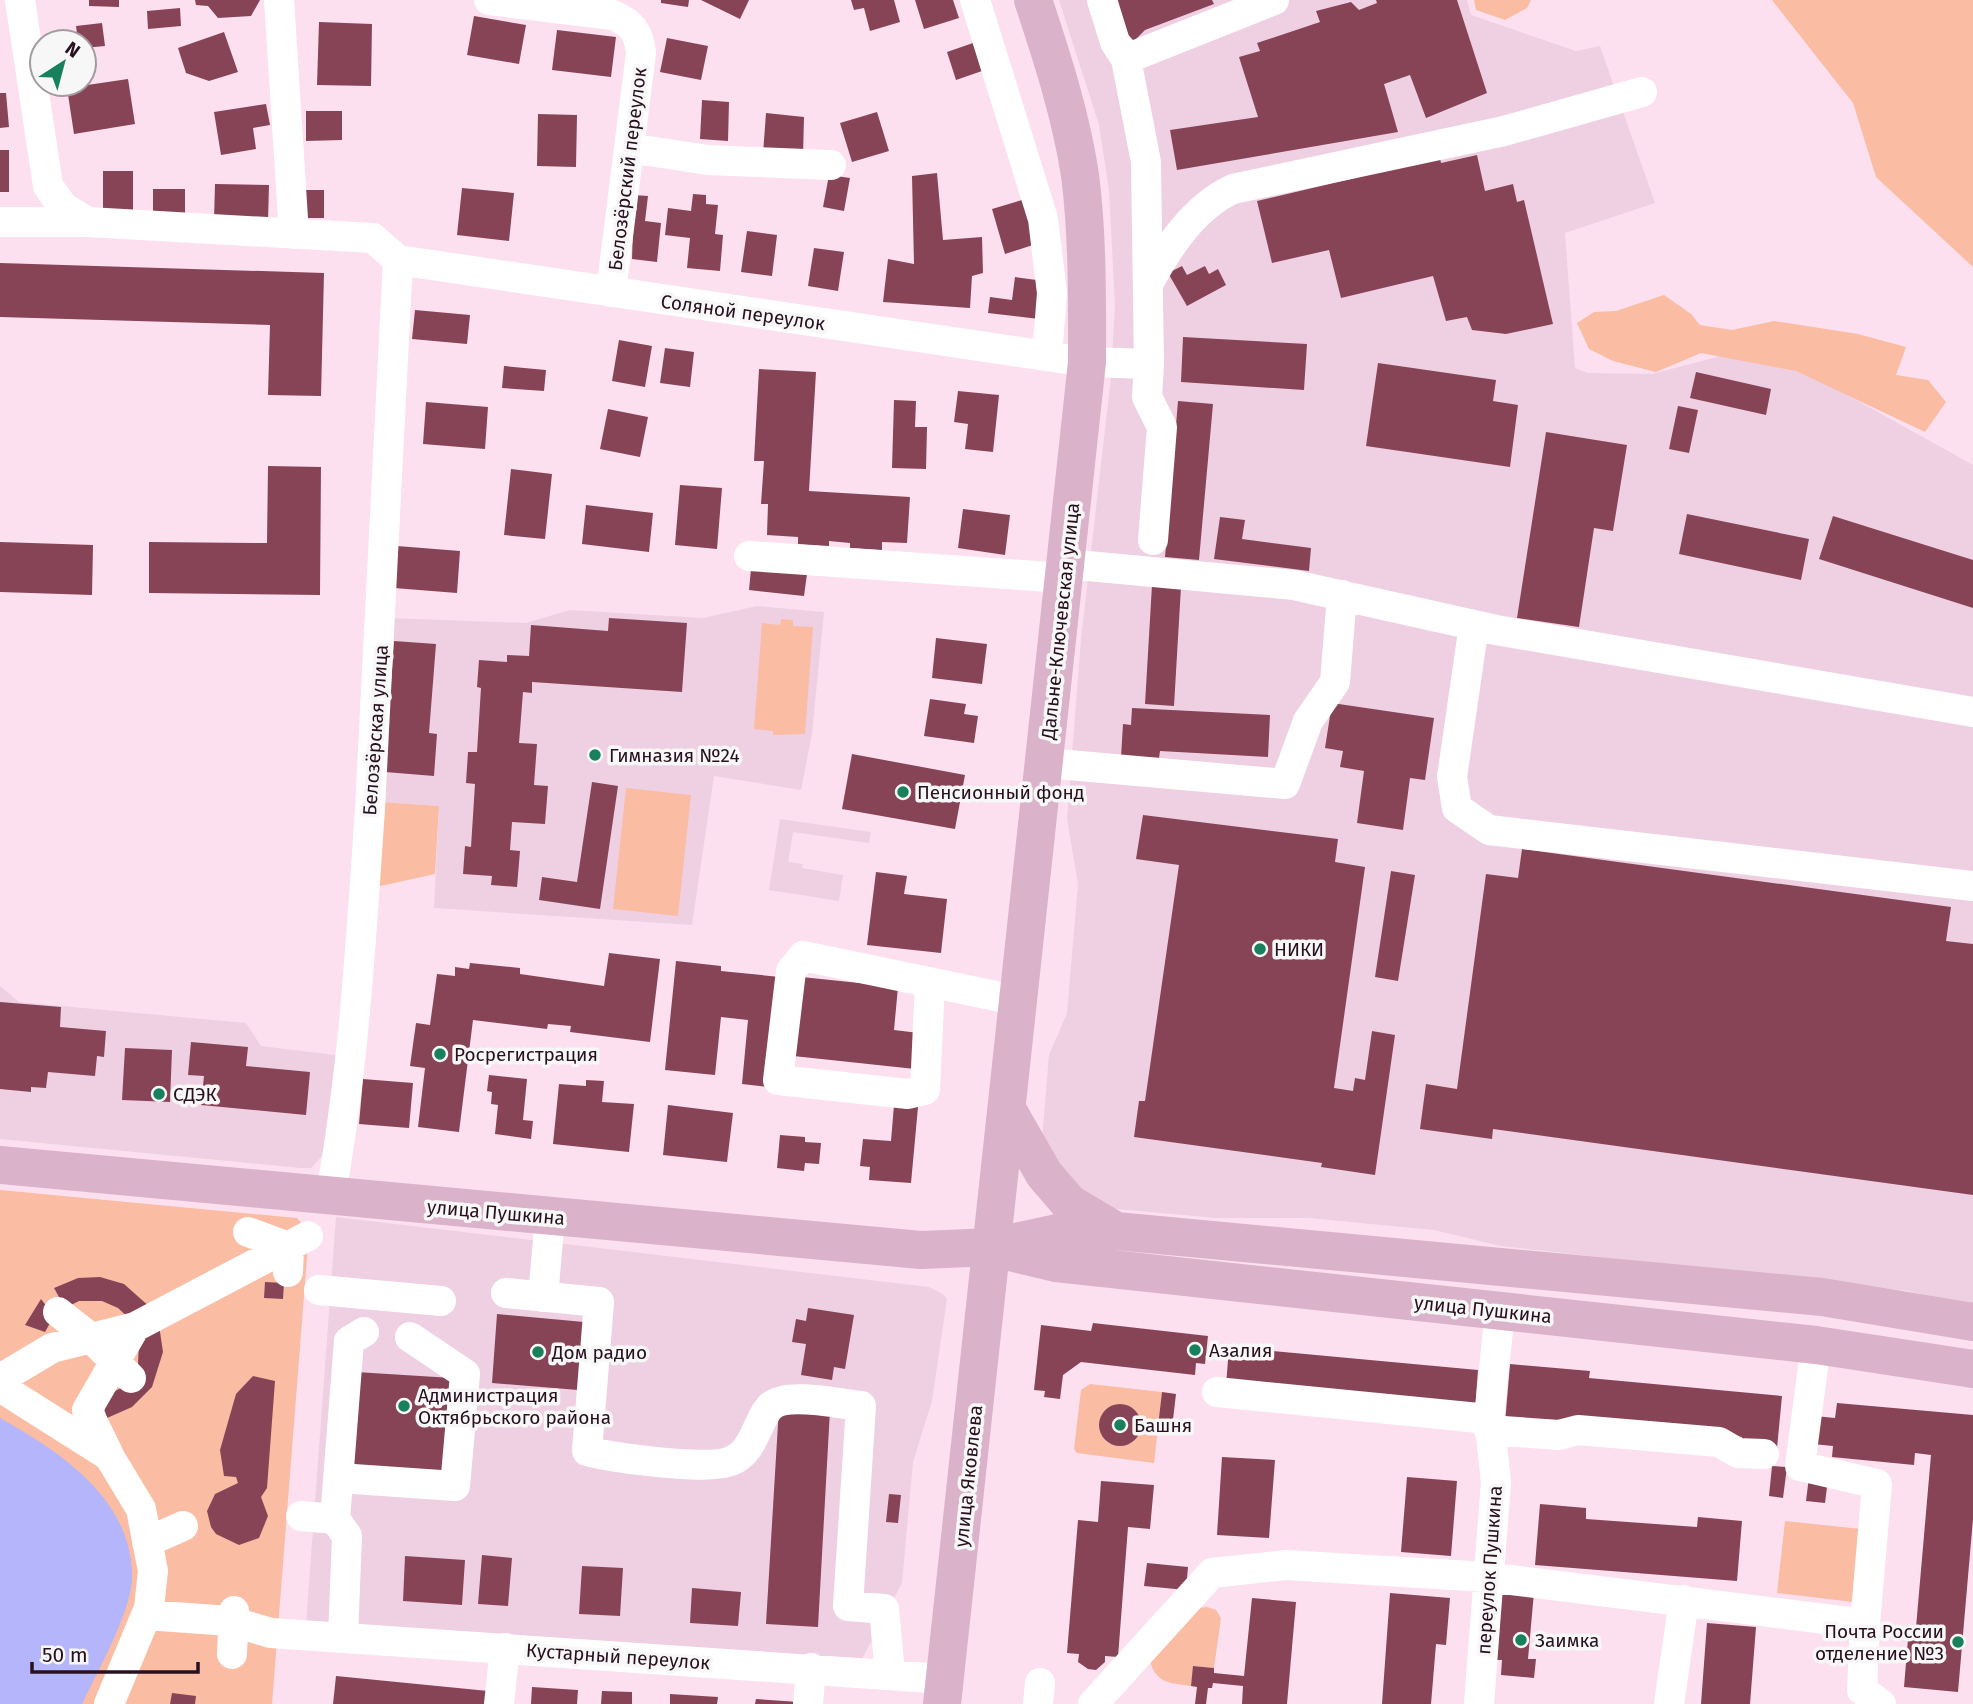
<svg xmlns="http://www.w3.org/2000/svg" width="1973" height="1704" font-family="'Fira Sans',sans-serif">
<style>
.built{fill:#efd0e2}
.green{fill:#fabca3}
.water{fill:#b4b5fa}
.building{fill:#874457}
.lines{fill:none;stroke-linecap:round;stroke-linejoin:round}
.minor{stroke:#fff;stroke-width:30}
.major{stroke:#dab3ca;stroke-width:38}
.poi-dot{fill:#18805c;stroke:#f7f7f7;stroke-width:2.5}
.labels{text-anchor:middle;stroke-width:7;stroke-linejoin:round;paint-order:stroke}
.street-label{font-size:19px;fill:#28101f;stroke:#f7f7f7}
.poi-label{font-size:19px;fill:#28101f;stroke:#f7f7f7;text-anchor:start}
</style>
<rect width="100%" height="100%" fill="#fce0f0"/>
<!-- built -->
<path class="built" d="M 1059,0 L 1467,0 L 1471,15 L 1576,51 L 1600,46 L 1655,203 L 1565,233 L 1575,368 L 1588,373 L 1652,374 L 1736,352 L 1797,367 L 1973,465 L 1973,1306 L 1908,1291 L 1500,1246 L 1434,1230 L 1308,1218 L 1216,1218 L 1106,1208 L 1078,1196 L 1042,1139 L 1049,1055 L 1067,1013 L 1078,884 L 1067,819 L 1081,639 L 1111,377 L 1115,305 L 1109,190 L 1099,125 Z
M 757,606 L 824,612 L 812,734 L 801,790 L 714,776 L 692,925 L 434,908 L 439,806 L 380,802 L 390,618 L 526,623 L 570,610 L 703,618 Z
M 780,819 L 871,832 L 869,843 L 793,832 L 788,862 L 803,864 L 802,868 L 843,875 L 839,901 L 769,890 Z
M 0,986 L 19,1002 L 246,1023 L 261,1046 L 343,1056 L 325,1153 L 311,1168 L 300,1168 L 0,1139 Z
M 336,1217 L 929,1287 L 943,1294 L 947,1299 L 932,1401 L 913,1462 L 902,1583 L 862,1659 L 306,1624 Z"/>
<!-- green -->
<path class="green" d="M 1474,0 L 1531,0 L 1527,8 L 1505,20 L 1476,10 Z
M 1772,0 L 1973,0 L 1973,267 L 1876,177 L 1853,103 Z
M 1664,295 L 1691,314 L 1700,325 L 1732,330 L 1774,321 L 1858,334 L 1906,347 L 1896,375 L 1928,380 L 1946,402 L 1925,432 L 1796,371 L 1701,353 L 1656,372 L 1613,361 L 1589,349 L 1577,323 L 1594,312 L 1616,311 Z
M 781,619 L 793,620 L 793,626 L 813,627 L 805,734 L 773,735 L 773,731 L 754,729 L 762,623 L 780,625 Z
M 626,788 L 691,795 L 678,916 L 613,909 Z
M 380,802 L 439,806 L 435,874 L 376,887 Z
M 0,1190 L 297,1218 L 309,1232 L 272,1704 L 0,1704 Z
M 1090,1384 L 1162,1392 L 1154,1463 L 1077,1453 L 1074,1449 L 1081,1390 Z
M 1785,1521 L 1861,1529 L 1853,1602 L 1777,1593 Z
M 1207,1607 L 1216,1610 L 1221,1618 L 1214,1668 L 1194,1666 L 1191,1686 C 1171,1683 1157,1684 1150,1662 L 1199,1608 Z"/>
<!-- water -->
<path class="water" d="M 0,1418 C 60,1452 130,1497 132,1574 C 134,1607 97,1672 82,1704 L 0,1704 Z"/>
<!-- building -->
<path class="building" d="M 89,0 L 119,0 L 119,7 L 89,6 Z
M 195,0 L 260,0 L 251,16 L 218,18 L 208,6 L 196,5 Z
M 661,0 L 689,0 L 688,7 L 661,3 Z
M 701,0 L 749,0 L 740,19 Z
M 851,0 L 894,0 L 900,22 L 870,31 L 864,8 L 854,10 Z
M 915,0 L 953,0 L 959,18 L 924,29 Z
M 1108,0 L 1212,0 L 1214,4 L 1145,30 L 1134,41 L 1123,29 Z
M 1376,0 L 1457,0 L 1487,93 L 1426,118 L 1410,75 L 1384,84 L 1398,132 L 1177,170 L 1170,130 L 1258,117 L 1239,57 L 1260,51 L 1257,43 L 1320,22 L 1316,11 L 1351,2 L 1359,10 L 1377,3 Z
M 180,8 L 181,26 L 148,29 L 147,11 Z
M 474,16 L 526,25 L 519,64 L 467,55 Z
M 319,22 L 372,24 L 371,86 L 317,85 Z
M 102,23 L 105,46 L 84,48 L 84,42 L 78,42 L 76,26 Z
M 557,30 L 616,37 L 611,77 L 552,70 Z
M 224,32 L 238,72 L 209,81 L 186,73 L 178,48 Z
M 667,38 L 708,46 L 701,80 L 660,72 Z
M 973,43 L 982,71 L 956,80 L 947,52 Z
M 128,79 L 135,124 L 74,134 L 67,88 Z
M 0,93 L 6,93 L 9,127 L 0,128 Z
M 702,100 L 729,102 L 728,141 L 700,139 Z
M 266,104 L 270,125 L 253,128 L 256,149 L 221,155 L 214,112 Z
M 306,111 L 342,111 L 342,140 L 306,141 Z
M 877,112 L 889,151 L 852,162 L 840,123 Z
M 766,113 L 804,117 L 803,157 L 763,154 Z
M 538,114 L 577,115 L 576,167 L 537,166 Z
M 0,150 L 9,150 L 9,192 L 0,192 Z
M 1477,155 L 1485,191 L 1513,184 L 1517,202 L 1524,200 L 1553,324 L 1506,334 L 1472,330 L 1467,317 L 1446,321 L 1433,276 L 1341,298 L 1329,250 L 1272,263 L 1257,201 L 1440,158 L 1441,163 Z
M 103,171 L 133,171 L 133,214 L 103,214 Z
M 937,173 L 943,240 L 982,237 L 983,273 L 972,276 L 970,308 L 883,302 L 888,259 L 914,264 L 912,176 Z
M 829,175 L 850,178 L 844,211 L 823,207 Z
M 215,184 L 269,185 L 268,221 L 214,220 Z
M 462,188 L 514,193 L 509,241 L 457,235 Z
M 153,189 L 185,189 L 185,220 L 153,221 Z
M 298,190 L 324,190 L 324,218 L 298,218 Z
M 693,194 L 706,195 L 706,204 L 718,205 L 715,234 L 723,235 L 720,271 L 687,268 L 690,238 L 665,235 L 668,208 L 691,211 Z
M 634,195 L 648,196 L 645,221 L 661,223 L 657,262 L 632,259 Z
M 1022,200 L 1036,244 L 1005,254 L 992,209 Z
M 747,231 L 777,235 L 772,276 L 741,272 Z
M 814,248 L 844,252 L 838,291 L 808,286 Z
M 0,263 L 324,273 L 321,396 L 268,395 L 270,325 L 0,317 Z
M 1182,266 L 1187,275 L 1205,266 L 1209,274 L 1218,269 L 1226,285 L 1187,306 L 1168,273 Z
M 1015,277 L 1044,281 L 1039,319 L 988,313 L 990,297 L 1012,300 Z
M 415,310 L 470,315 L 467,344 L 412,339 Z
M 1183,337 L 1307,344 L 1304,390 L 1181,382 Z
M 619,340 L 652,346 L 645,387 L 612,381 Z
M 665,348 L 694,352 L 690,387 L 660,383 Z
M 1378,363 L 1496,380 L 1493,401 L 1518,405 L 1510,467 L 1366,446 Z
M 504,366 L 546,370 L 544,391 L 502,388 Z
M 759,369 L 816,372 L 809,491 L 910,497 L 907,543 L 882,542 L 882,550 L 850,548 L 850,543 L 829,541 L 829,546 L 798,544 L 798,537 L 767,535 L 768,504 L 761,504 L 764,461 L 754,461 Z
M 1696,372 L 1771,389 L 1766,415 L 1690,398 Z
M 958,391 L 999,395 L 993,452 L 965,449 L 968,424 L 954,422 Z
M 894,400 L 916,401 L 915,427 L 927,427 L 926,469 L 892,468 Z
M 1178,401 L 1213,404 L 1199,560 L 1165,557 Z
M 426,402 L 488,407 L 485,449 L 423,444 Z
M 1678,406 L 1698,410 L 1689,453 L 1669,449 Z
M 608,409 L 648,417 L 640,457 L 600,449 Z
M 1546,432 L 1627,445 L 1613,531 L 1594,528 L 1579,627 L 1517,618 Z
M 268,466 L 321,467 L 320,595 L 149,593 L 149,542 L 267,543 Z
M 511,469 L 552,474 L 545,539 L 504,535 Z
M 680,485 L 722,488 L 717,549 L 675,545 Z
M 586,505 L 653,513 L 649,552 L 582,544 Z
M 963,509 L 1010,515 L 1005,555 L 958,548 Z
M 1687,514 L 1809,539 L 1801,580 L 1679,554 Z
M 1833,516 L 1973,560 L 1973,608 L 1819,559 Z
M 1220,517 L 1245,520 L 1242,539 L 1311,548 L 1309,571 L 1214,559 Z
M 0,542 L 93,545 L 92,595 L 0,592 Z
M 397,546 L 460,551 L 457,593 L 394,588 Z
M 751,569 L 807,574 L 804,596 L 749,590 Z
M 1152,585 L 1181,587 L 1174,706 L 1145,704 Z
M 609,618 L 687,623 L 682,692 L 532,682 L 532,693 L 523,692 L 519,743 L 537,744 L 534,785 L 548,786 L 545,824 L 512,822 L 510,850 L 520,851 L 517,887 L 491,885 L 492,876 L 463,874 L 465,846 L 471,847 L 475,784 L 466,783 L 468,752 L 477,752 L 481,688 L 477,687 L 479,660 L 507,662 L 507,655 L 529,656 L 531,625 L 608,631 Z
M 936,638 L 987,644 L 982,684 L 932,678 Z
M 394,641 L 436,644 L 429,733 L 437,734 L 434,776 L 385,772 Z
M 930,699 L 966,704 L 964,714 L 978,716 L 974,743 L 924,736 Z
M 1332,703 L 1434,718 L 1425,780 L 1410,778 L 1403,830 L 1357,823 L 1364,771 L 1340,767 L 1343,751 L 1325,748 Z
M 1132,708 L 1270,715 L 1268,757 L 1160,751 L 1159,758 L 1121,757 L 1123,724 L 1131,725 Z
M 852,754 L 965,775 L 955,829 L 842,809 Z
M 592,782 L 618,786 L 600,909 L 539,900 L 542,877 L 577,882 Z
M 1143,815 L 1338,839 L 1335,862 L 1365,867 L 1334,1088 L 1353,1091 L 1355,1078 L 1365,1080 L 1372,1031 L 1395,1035 L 1375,1175 L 1321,1167 L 1322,1163 L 1134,1137 L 1139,1101 L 1145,1101 L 1179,865 L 1136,859 Z
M 1522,849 L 1951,907 L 1946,941 L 1973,944 L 1973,1195 L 1493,1129 L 1492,1139 L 1420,1129 L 1426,1084 L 1457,1089 L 1486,874 L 1518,878 Z
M 1391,871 L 1415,875 L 1398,981 L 1375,977 Z
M 876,872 L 907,876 L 904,894 L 947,899 L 941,953 L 867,945 Z
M 609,953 L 660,959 L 650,1042 L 570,1032 L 571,1026 L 548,1024 L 547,1029 L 473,1020 L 459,1132 L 418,1127 L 425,1068 L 410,1066 L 416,1023 L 430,1025 L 437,974 L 455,976 L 455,967 L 469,969 L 470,963 L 520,968 L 520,974 L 604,986 Z
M 676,961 L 721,966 L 721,971 L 780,977 L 769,1087 L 742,1084 L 748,1020 L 721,1017 L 715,1075 L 665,1070 Z
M 792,976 L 898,987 L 894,1030 L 919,1033 L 915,1069 L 784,1055 Z
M 0,1002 L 61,1007 L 60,1027 L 106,1031 L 104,1057 L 97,1056 L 95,1076 L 48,1072 L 46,1088 L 31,1087 L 31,1092 L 0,1089 Z
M 191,1042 L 248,1047 L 246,1066 L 310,1072 L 306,1115 L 201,1105 L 204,1076 L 188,1075 Z
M 125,1048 L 172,1050 L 170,1102 L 122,1100 Z
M 489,1075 L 527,1079 L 523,1120 L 533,1121 L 531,1139 L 495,1134 L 498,1105 L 491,1104 L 492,1092 L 487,1091 Z
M 363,1079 L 413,1083 L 409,1128 L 359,1124 Z
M 586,1080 L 604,1081 L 602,1102 L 634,1104 L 629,1152 L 553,1144 L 559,1084 L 586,1086 Z
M 668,1105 L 733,1113 L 727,1162 L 663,1155 Z
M 894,1105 L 918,1107 L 911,1183 L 869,1180 L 870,1167 L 860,1166 L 863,1139 L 891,1141 Z
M 780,1135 L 805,1137 L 805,1142 L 821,1143 L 819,1164 L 805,1163 L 804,1171 L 777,1168 Z
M 100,1277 L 124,1284 L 151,1308 L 132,1321 L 118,1308 L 102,1301 L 79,1301 L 65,1308 L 54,1288 L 78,1278 Z
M 265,1282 L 284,1283 L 283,1299 L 264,1298 Z
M 41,1299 L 54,1316 L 45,1332 L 25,1325 Z
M 808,1308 L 854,1315 L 845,1369 L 834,1367 L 832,1380 L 801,1375 L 806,1344 L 792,1342 L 796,1319 L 806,1321 Z
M 497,1314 L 584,1322 L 578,1390 L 492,1383 Z
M 1093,1323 L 1208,1336 L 1205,1364 L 1196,1363 L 1195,1375 L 1081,1362 L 1063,1375 L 1060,1399 L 1044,1397 L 1045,1391 L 1034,1390 L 1041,1325 L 1091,1331 Z
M 159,1325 L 163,1352 L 152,1387 L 132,1407 L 107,1418 L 101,1398 L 121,1388 L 138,1364 L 139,1341 Z
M 1229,1347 L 1478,1370 L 1475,1410 L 1226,1386 Z
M 1510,1364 L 1590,1371 L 1589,1378 L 1782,1396 L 1777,1448 L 1741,1444 L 1742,1437 L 1558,1420 L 1558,1428 L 1505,1423 Z
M 356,1372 L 452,1378 L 445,1472 L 349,1465 Z
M 253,1376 L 275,1381 L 267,1488 L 261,1497 L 268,1516 L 259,1538 L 239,1545 L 216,1534 L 211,1527 L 207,1511 L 215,1494 L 238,1483 L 236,1477 L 224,1476 L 220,1450 L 236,1394 Z
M 1162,1392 L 1176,1394 L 1172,1428 L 1158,1426 Z
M 1837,1403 L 1973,1415 L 1973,1519 L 1958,1692 L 1904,1687 L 1908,1639 L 1915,1639 L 1931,1455 L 1915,1453 L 1914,1465 L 1832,1457 L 1833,1446 L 1813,1444 L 1815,1416 L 1835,1418 Z
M1099 1425a21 21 0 1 1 42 0a21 21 0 1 1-42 0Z
M 779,1407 L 830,1410 L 818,1627 L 766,1624 Z
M 1222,1457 L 1275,1460 L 1269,1538 L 1217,1535 Z
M 1772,1466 L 1787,1467 L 1783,1498 L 1769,1496 Z
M 1407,1477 L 1457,1481 L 1451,1556 L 1401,1552 Z
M 1809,1477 L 1828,1479 L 1825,1503 L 1806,1501 Z
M 1101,1481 L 1154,1485 L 1150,1529 L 1128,1527 L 1118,1657 L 1105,1656 L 1105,1662 L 1096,1670 L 1088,1669 L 1078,1662 L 1079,1654 L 1067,1653 L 1078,1520 L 1098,1522 Z
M 889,1494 L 901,1495 L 898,1523 L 886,1522 Z
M 1540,1504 L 1586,1508 L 1586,1519 L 1697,1527 L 1698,1517 L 1742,1521 L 1737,1581 L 1535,1565 Z
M 482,1555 L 512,1558 L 508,1606 L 478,1604 Z
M 405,1556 L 465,1560 L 462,1605 L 403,1601 Z
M 1147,1563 L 1188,1567 L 1186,1590 L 1144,1586 Z
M 582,1566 L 623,1568 L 620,1616 L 579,1614 Z
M 692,1588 L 741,1592 L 738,1626 L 690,1623 Z
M 1499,1589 L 1534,1592 L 1528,1659 L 1536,1659 L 1534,1678 L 1501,1675 L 1502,1660 L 1493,1660 Z
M 1390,1593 L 1450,1598 L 1446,1645 L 1436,1644 L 1431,1704 L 1382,1704 Z
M 1252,1598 L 1296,1602 L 1287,1704 L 1242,1704 L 1243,1686 L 1213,1683 L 1212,1688 L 1208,1688 L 1206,1704 L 1195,1704 L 1197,1687 L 1191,1686 L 1193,1666 L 1214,1668 L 1214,1673 L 1244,1676 Z
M 1707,1623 L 1756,1627 L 1750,1704 L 1701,1704 Z
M 336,1676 L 488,1691 L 486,1704 L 333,1704 Z
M 532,1687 L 578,1690 L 577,1704 L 531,1704 Z
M 602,1691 L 632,1692 L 632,1704 L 601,1704 Z
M 172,1693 L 196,1696 L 195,1704 L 170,1704 Z
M 670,1694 L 718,1697 L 717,1704 L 670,1704 Z
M 756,1699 L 799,1702 L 799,1704 L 755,1704 Z"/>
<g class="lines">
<!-- minor -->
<path class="minor" d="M 20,0 L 48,186 L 63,207 L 88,222 L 373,238 L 398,260 L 1087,362 L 1149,364 L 1147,397 L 1162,427 L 1153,540
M 279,0 L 294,234
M 489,0 L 613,15 C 632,23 639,33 641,53 L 611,292
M 975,0 L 1043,219 L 1052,293 L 1047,356
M 1102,0 L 1115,42 L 1126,59 L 1146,162 L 1149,364
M 1126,59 L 1274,0
M 629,148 L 708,160 L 831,165
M 0,222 L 87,222
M 1148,284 C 1168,247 1194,207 1233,189 L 1504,131 L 1642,92
M 749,556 L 1064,578
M 1066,564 L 1294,585 L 1496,630 L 1973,712
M 1474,625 L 1452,777 L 1457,808 L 1489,830 L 1973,886
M 1046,763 L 1285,784 L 1308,721 L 1335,682 L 1342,595
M 930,982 L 925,1090 L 908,1094 L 778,1080 L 791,971 L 803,956 L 1020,1001
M 330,1198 C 354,1070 361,939 370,809 C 381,626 390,443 398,260
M 248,1232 L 289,1247 L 288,1272
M 319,1290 L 441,1301
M 506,1293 L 599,1302 L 587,1451 C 614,1458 707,1471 731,1461 C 744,1456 750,1445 755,1434 C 760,1425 764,1412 771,1406 C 788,1392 840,1404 861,1406 L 848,1606 L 884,1609 L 890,1674
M 543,1297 L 550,1217
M 58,1312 L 91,1338 L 131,1378
M 1816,1345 L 1800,1466 L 1877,1484 L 1865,1624
M 0,1379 L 52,1348 L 135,1327 L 308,1236
M 0,1387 L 109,1456 L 141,1509 L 153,1571 L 149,1608 L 109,1704
M 1217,1392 L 1489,1419
M 1489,1430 L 1559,1435 L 1578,1430 L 1719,1442 L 1738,1453 L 1764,1454
M 109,1455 L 87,1410 L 135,1327
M 339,1478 L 455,1486 L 465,1374 L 410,1337
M 301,1516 L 335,1519 L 347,1536 L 343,1638
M 335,1519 L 349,1341 L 364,1332
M 147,1542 L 183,1526
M 146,1615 L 230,1621 L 271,1633 L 945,1679
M 232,1654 L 234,1611
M 499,1704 L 505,1648
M 808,1704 L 811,1668
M 1038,1704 L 1040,1683
M 1093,1704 L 1212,1573 L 1286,1565 L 1487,1577 L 1865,1624 L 1862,1690 L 1881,1704
M 1479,1704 L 1496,1482 L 1489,1419 L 1500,1310
M 1669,1704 L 1684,1600"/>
<!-- major -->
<path class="major" d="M 1008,1111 L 1044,1174 L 1069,1203 L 1116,1231
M 0,1165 L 921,1250 L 993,1247 L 1057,1233 L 1116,1231 L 1822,1297 L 1973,1322
M 1002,1250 L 1056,1263 L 1816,1345 L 1973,1369
M 942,1704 L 1087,362 C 1087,300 1088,238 1080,175 C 1071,116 1052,57 1033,0"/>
</g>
<!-- markers -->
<g class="poi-dot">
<circle cx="595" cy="755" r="7"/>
<circle cx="903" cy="792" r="7"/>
<circle cx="1260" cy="949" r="7"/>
<circle cx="440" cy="1054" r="7"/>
<circle cx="159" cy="1094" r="7"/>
<circle cx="1195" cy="1350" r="7"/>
<circle cx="538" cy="1352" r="7"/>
<circle cx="404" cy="1406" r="7"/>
<circle cx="1120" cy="1425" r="7"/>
<circle cx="1521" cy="1640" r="7"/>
<circle cx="1958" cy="1642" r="7"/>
</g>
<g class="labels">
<!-- street labels -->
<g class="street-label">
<text transform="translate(627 169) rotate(-83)" y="7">Белозёрский переулок</text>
<text transform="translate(743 312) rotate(8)" y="7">Соляной переулок</text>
<text transform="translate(1060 621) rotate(-84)" y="7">Дальне-Ключевская улица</text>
<text transform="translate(375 730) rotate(-86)" y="7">Белозёрская улица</text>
<text transform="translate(496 1212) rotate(5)" y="7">улица Пушкина</text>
<text transform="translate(1483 1309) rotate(6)" y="7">улица Пушкина</text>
<text transform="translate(968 1476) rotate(-84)" y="7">улица Яковлева</text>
<text transform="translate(1489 1570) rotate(-86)" y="7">переулок Пушкина</text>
<text transform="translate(618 1656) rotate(4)" y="7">Кустарный переулок</text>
</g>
<!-- poi labels -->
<g class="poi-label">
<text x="609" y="762">Гимназия №24</text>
<text x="917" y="799">Пенсионный фонд</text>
<text x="1274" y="956">НИКИ</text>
<text x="454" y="1061">Росрегистрация</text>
<text x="173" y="1101">СДЭК</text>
<text x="1209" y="1357">Азалия</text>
<text x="552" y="1359">Дом радио</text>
<text x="418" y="1402">Администрация<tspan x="418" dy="22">Октябрьского района</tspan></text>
<text x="1134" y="1432">Башня</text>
<text x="1944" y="1638" text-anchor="end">Почта России<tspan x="1944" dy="22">отделение №3</tspan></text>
<text x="1535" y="1647">Заимка</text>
</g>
</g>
<!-- north arrow -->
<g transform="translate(63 63) rotate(36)"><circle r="33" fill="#f7f7f7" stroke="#a49ba1" stroke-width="2"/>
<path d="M0-5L12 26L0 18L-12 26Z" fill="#18805c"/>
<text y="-10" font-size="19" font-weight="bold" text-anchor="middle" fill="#28101f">N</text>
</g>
<!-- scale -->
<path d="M32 1662v10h166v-10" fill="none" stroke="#28101f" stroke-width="3.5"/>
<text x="42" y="1662" font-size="21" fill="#28101f" stroke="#f7f7f7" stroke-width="5" paint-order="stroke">50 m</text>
</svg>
